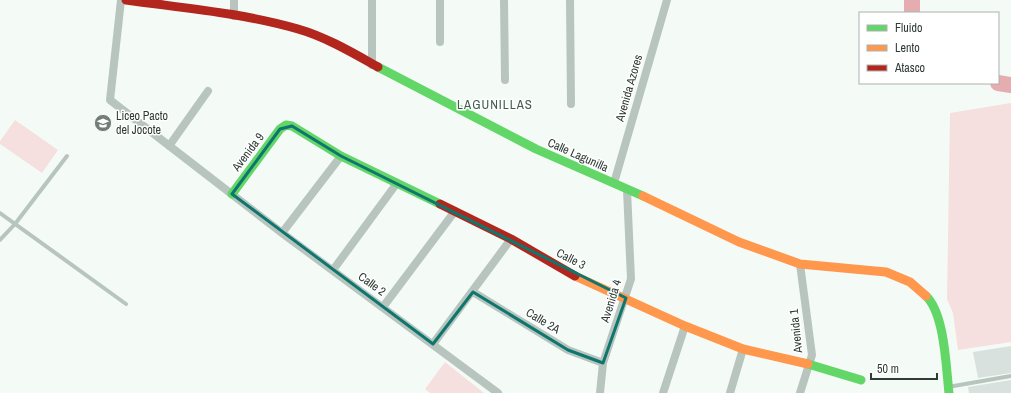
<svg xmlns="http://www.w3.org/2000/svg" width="1011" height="393" font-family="'Archivo Narrow',sans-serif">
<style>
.green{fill:#f6dfdf}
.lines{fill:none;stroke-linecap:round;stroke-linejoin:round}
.river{stroke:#e6adb0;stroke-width:16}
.building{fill:#d8e1dd}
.lane{stroke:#b8c5bf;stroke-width:4}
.street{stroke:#b8c5bf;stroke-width:8}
.fast{stroke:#63d668;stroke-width:9}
.slow{stroke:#ff974d;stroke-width:9}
.jam{stroke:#b3261e;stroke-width:9}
.marked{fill:none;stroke:#0f766e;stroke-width:3;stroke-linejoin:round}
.labels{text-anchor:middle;stroke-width:3;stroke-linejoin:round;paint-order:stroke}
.street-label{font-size:12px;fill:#2f3b35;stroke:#fff}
.poi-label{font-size:12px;fill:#2f3b35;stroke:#fff;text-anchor:start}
.neighbourhood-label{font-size:13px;letter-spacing:1px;fill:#415d50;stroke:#fff}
</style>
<rect width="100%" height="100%" fill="#f4fbf7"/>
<!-- green -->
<path class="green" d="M 1011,103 L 1011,342 L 958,350 L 953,313 L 947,299 L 950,113 Z
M 15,120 L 58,150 L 42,173 L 0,144 L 0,141 Z
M 445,362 L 484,393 L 430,393 L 425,389 Z"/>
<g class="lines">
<!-- river -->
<path class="river" d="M 912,0 L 912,13
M 998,83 L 1011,85"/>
</g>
<!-- building -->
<path class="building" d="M 1011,346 L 1011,373 L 978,378 L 973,352 Z
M 1011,380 L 1011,393 L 969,393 L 968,387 Z"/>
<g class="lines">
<!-- lane -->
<path class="lane" d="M 0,213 L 126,304
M 0,240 L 15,224 L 67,156
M 948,387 L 1011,376"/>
<!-- street -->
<path class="street" d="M 121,0 L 110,100 L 282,233 L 498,393
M 372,0 L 372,65
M 440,0 L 440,42
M 504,0 L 505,80
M 570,0 L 571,104
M 234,16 L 234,0
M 169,146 L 208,91
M 614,183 L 667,0
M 282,233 L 341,156
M 333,270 L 397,183
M 473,292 L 568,350 L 603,363
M 383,307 L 455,211
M 433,344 L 511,239
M 600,393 L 603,363 L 631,279 L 627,190
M 663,393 L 685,326
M 730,393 L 743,349
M 800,393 L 812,355 L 800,264"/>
<!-- fast -->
<path class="fast" d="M 378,67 L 536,149 L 643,196
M 232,194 L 280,129 L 286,125 L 292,126 L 341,156 L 440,204
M 926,296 C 945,314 946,368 949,393
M 808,364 L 861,380"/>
<!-- slow -->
<path class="slow" d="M 643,196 L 739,242 L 800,264 L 886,272 L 910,282 L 926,296
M 575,276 L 685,326 L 743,349 L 808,364"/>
<!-- jam -->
<path class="jam" d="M 126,0 C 183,8 243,13 298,29 C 326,37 353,53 378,67
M 440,204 L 511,239 L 575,276"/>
</g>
<!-- marked area -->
<path class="marked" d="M 292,126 L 341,156 L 626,298 L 603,363 L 568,350 L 473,292 L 433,344 L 232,194 L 280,129 Z"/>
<!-- icons -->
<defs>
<symbol id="school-disc" viewBox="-11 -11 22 22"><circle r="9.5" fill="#747e79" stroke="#fff"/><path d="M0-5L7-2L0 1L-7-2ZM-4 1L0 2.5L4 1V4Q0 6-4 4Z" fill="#fff"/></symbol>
</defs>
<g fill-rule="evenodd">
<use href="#school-disc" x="93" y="113" width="20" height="20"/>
</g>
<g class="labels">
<!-- street labels -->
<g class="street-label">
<text transform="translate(629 88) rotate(-74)" y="4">Avenida Azores</text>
<text transform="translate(248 152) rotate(-53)" y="4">Avenida 9</text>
<text transform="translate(578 155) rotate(24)" y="4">Calle Lagunilla</text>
<text transform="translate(571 259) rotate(27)" y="4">Calle 3</text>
<text transform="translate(372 284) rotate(36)" y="4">Calle 2</text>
<text transform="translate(611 301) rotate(-73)" y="4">Avenida 4</text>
<text transform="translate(543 321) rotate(31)" y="4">Calle 2A</text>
<text transform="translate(796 331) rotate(-96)" y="4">Avenida 1</text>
</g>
<!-- poi labels -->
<g class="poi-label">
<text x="116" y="120">Liceo Pacto<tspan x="116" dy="14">del Jocote</tspan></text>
</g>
<!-- neighbourhood labels -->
<g class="neighbourhood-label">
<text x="495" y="109">LAGUNILLAS</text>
</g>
</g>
<!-- legend -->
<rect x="859" y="12" width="140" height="72" fill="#ffffff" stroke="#acb1ae"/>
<rect x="867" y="25" width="20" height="6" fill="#63d668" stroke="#acb1ae"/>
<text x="895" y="32" font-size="12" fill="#2f3b35">Fluido</text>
<rect x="867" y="45" width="20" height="6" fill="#ff974d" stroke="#acb1ae"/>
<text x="895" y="52" font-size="12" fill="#2f3b35">Lento</text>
<rect x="867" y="65" width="20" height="6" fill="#b3261e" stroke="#acb1ae"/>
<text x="895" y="72" font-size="12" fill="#2f3b35">Atasco</text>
<!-- scale -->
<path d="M871 373v6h66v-6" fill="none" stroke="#2f3b35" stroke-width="2"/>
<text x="877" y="373" font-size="12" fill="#2f3b35" stroke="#ffffff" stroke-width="3" paint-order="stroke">50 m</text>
</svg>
